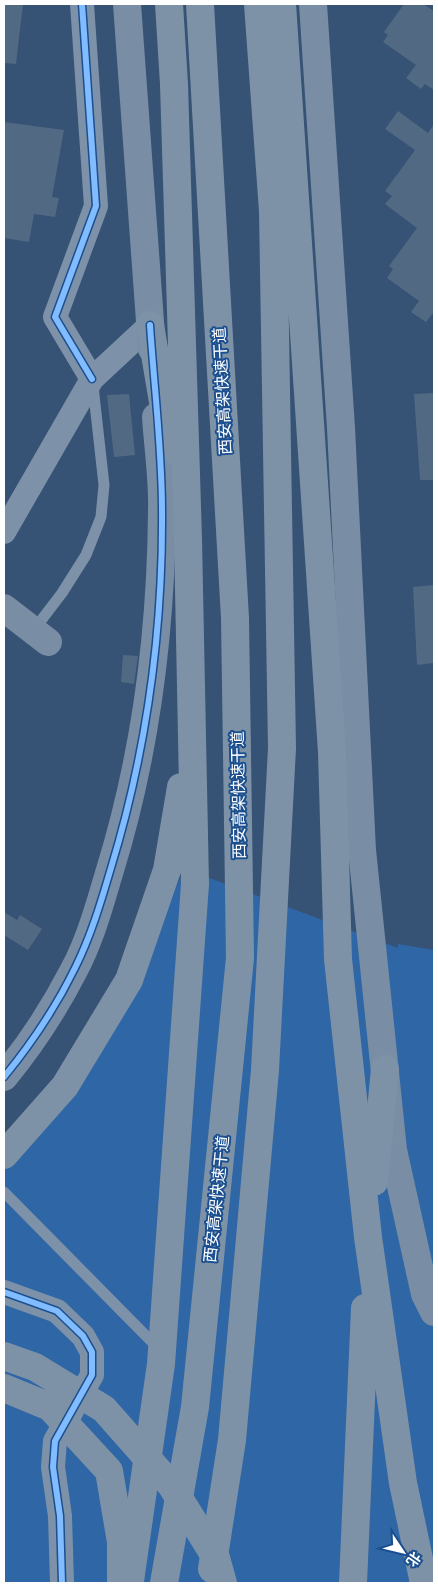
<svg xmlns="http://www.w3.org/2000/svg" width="438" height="1587" font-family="'Space Grotesk','Noto Sans SC',sans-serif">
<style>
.green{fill:#2f66a5}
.building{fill:#526984}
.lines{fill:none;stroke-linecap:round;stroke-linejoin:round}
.lane{stroke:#7d92a8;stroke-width:11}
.street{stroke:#7d92a8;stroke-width:24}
.secondary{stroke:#798da4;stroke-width:28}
.highway{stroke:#7e92a7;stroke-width:28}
.highway-bridge{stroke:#7e92a7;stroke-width:28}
.cycleway-casing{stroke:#1b4f8f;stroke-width:9}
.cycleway{stroke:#80bcff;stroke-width:6}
.labels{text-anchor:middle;stroke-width:4;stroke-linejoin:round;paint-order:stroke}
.street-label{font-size:16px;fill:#fff;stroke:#1b4f8f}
</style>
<rect width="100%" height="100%" fill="#365274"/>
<!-- green -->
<path class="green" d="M 185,869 L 398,948 L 398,944 L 434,950 L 434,1583 L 4,1583 L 4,1155 L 129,980 Z"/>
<!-- building -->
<path class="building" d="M 4,4 L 23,4 L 16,64 L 4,63 Z
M 404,4 L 423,4 L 434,11 L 434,90 L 425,84 L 421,89 L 406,78 L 416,65 L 383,42 L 388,35 L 384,32 Z
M 398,111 L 428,133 L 434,124 L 434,312 L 426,322 L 411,312 L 419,301 L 387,278 L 393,269 L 389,266 L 417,228 L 385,204 L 392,196 L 385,191 L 415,150 L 385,129 Z
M 4,122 L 64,130 L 52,197 L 59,198 L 55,217 L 34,214 L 29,242 L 4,238 Z
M 434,393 L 434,480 L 420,480 L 414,394 Z
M 129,394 L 135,455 L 114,457 L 107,395 Z
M 434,585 L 434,663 L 417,665 L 413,587 Z
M 123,655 L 138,656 L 134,684 L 121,682 Z
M 4,912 L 17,920 L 20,915 L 42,929 L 28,950 L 4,935 Z"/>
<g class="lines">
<!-- lane -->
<path class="lane" d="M 33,631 L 62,593 L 86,555 L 101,517 L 104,485 L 93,386
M 4,1192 L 159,1349"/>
<!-- street -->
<path class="street" d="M 82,4 L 96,206 L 55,317 L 92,379
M 4,532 L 92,379 L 150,325
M 4,1292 L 57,1311 L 83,1336 L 92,1352 L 92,1375 L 55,1441 L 53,1467 L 60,1516 L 62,1583"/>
<!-- secondary -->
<path class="secondary" d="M 127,4 L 152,349
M 313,4 L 341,428 L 362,850 L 393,1150 L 425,1294 L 434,1312
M 4,608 L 48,642
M 4,1077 C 31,1044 55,1007 74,970 C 91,938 100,903 110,870 C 146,753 161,633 162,511 C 163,480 158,448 156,417"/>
<!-- highway -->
<path class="highway" d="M 282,4 L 332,752 L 338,959 L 368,1237 L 403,1483 L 424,1583
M 150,325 L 171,449
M 4,1155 L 65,1086 L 129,980 L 167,870 L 181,787
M 374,1182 L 385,1069
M 212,1569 L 232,1440 L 265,1070 L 282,748 L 273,211 L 258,4
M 130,1581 L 161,1364 L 195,884 L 188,539 L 174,84 L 169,4
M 164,1583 L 195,1407 L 240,958 L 235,618 L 200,4
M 353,1583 L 365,1308"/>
<!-- highway-bridge -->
<path class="highway-bridge" d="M 4,1356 L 35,1367 L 104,1409 L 171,1485 L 216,1558 L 223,1583
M 4,1388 L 50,1407 L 109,1471 L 121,1542 L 121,1583"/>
<defs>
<path id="cycleway" d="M 82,4 L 96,206 L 55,317 L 92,379
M 4,1077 C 31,1044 56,1007 75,968 C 91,936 101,902 111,868 C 146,753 163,631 162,510 C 162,449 154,386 150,325
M 4,1292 L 57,1311 L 83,1336 L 92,1352 L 92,1375 L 55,1441 L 53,1467 L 60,1516 L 62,1583"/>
</defs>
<!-- cycleway casing -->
<use href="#cycleway" class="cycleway-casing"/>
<!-- cycleway -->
<use href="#cycleway" class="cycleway"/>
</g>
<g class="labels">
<!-- street labels -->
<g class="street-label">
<text transform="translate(222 391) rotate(-93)" y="6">西安高架快速干道</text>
<text transform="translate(238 795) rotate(-91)" y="6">西安高架快速干道</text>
<text transform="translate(216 1199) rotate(-84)" y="6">西安高架快速干道</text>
</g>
</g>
<!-- border -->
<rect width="438" height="1587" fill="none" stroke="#ffffff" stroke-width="10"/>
<!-- north arrow -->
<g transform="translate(403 1552) rotate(125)" stroke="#1b4f8f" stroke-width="4" paint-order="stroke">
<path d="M0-4L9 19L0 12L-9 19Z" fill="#ffffff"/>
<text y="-8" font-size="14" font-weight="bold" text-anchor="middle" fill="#ffffff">北</text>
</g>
</svg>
